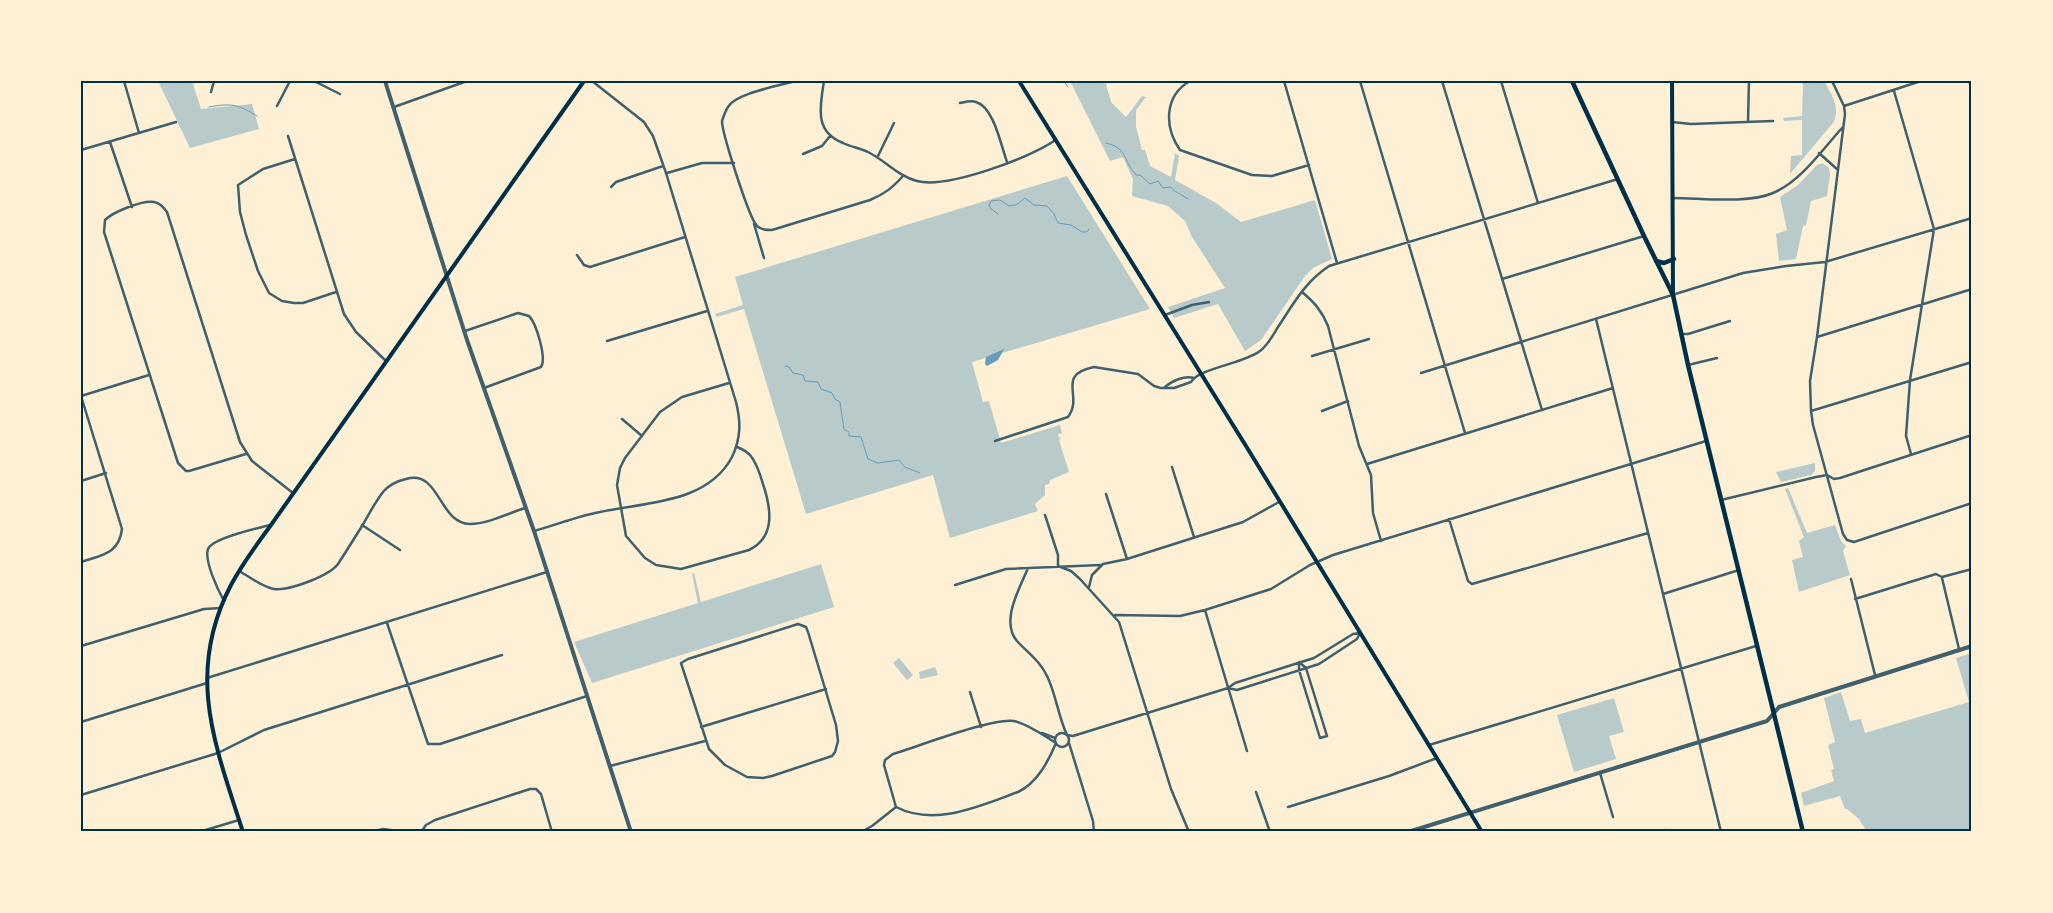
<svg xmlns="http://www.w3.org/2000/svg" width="2053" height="913" font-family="'Alegreya Sans',sans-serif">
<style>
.green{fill:#b9caca}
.water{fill:#669bbc}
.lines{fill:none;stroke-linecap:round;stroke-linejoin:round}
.stream{stroke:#669bbc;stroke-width:1}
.minor{stroke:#3f606c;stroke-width:2.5}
.tertiary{stroke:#3f606c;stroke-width:4}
.secondary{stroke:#003049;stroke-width:4}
.primary{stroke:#003049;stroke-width:4.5}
.neatline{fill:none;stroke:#003049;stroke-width:2}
</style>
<rect width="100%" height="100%" fill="#fdf0d5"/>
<!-- green -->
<path class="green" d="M 158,81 L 192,81 L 201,109 L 252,104 L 259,129 L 190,148 Z
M 1076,81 L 1105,81 L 1111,102 L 1126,117 L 1142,96 L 1146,97 L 1136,110 L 1136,127 L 1142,150 L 1145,150 L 1150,166 L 1171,177 L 1175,153 L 1179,156 L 1175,180 L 1216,203 L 1241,222 L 1315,200 L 1332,259 L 1313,268 L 1305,276 L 1261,340 L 1245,351 L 1218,304 L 1174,318 L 1168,307 L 1225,288 L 1192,237 L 1185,221 L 1168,206 L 1132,196 L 1133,179 L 1123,157 L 1110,161 L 1071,83 Z
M 1801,81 L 1824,81 C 1832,95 1841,108 1833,123 L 1790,174 L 1791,156 L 1802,155 L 1802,120 L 1784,121 L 1783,118 L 1802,116 L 1803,85 Z
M 1822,163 L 1829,168 L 1830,174 L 1827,196 L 1811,201 L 1806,225 L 1803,226 L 1796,259 L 1779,261 L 1776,234 L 1787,230 L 1780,197 L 1798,185 L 1817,165 Z
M 1067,176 L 1150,309 L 972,362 L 983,402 L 989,401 L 1001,443 L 1060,425 L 1062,433 L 1058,434 L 1059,438 L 1062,437 L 1059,440 L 1069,472 L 1050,480 L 1049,484 L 1045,485 L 1045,495 L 1035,504 L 1038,511 L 950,538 L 933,475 L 806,514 L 744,309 L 716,317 L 715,314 L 743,305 L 735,277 Z
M 1815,463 L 1815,471 L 1811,475 L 1781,482 L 1776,472 Z
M 1788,488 L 1807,533 L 1835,525 L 1841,541 L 1846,546 L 1843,551 L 1850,575 L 1799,592 L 1792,560 L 1803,557 L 1799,541 L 1804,537 L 1785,489 Z
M 821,564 L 834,607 L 592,683 L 574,642 L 698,603 L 692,574 L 694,573 L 701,602 Z
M 1972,653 L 1972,832 L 1867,832 L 1859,819 L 1847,809 L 1845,809 L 1840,796 L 1804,806 L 1801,793 L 1834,781 L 1831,770 L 1834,769 L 1828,745 L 1835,742 L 1824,698 L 1841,692 L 1850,721 L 1861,719 L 1865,733 L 1969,702 L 1956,658 Z
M 899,658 L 913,675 L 907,680 L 893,663 Z
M 935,667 L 938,675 L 920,679 L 919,672 Z
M 1614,698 L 1624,732 L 1609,736 L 1616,759 L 1574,772 L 1557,715 Z"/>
<!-- water -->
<path class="water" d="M 1004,349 L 998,360 L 987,366 L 985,364 L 986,357 Z"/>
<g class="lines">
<!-- stream -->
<path class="stream" d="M 1064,81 L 1068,87
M 209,107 C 231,103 238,104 257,116
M 1106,143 C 1128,148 1123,161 1136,175 L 1140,175 L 1150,184 L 1158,181 L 1163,188 L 1171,187 C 1174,192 1183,195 1188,199
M 998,214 L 991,209 L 989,205 L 991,201 L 1000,200 L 1009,206 L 1016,205 L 1025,198 L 1034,205 L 1047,206 L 1054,214 L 1058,223 L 1071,225 L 1082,232 L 1087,232 L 1089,229
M 785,366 L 789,367 L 793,373 L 803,375 L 805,381 L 818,382 L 821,389 L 832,393 L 835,399 L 840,402 L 844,429 L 849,432 L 849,436 L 861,437 L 868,459 L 878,463 L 899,460 L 905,467 L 920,473"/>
<!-- minor -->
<path class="minor" d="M 124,81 L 139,133
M 314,81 L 340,94
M 795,81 C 779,86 736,93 728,107 C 726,110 723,118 722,121 C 722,133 749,218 757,226 C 762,230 766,230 772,230 L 870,200 C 885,194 893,187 903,176
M 824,81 C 820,107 814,132 843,143 C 851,147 860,148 868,152 C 886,161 898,176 917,181 C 947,189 1029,158 1054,141
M 1190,81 C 1164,96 1164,127 1180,150 L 1252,175 L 1272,176 L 1309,165
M 1284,81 L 1337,263
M 1360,81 L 1465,433
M 1442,81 L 1542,410
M 1501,81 L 1538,203
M 1832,81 L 1844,106 L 1845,114 L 1817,337 L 1810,381 L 1811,411 L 1813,425 L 1843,534 L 1847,540 L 1854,542 L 1972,503
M 1969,81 L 1972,89
M 1894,91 L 1934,229 L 1910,380 L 1906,436 L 1911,454
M 211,92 L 214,81
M 960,103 C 965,102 971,100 976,102 C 994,107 1001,146 1007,162
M 277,106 L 290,81
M 1844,106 L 1921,81
M 394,107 L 467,81
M 1672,122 L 1691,124 L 1773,121
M 1748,122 L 1749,81
M 288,136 L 344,314 L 356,332 L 386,361
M 110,142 L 132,207
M 81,150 L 176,122
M 1819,153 L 1838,170
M 803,154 L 822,146 L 830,136
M 878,156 L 894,123
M 295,159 L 263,169 L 238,185 L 240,212 L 246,235 L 258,271 L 269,293 L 282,301 L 294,303 L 303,303 L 336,292
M 667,173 L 702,163 L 734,163
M 611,187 L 616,182 L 663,166
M 1673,198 C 1701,198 1748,204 1773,193 C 1801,181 1822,150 1842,128
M 754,224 L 764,258
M 577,255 L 584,265 L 590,267 L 685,237
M 1502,279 L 1644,236
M 1302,292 C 1314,302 1322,311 1328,326 L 1359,446 L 1371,475 L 1373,513 L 1381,541
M 1165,315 L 1192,305 L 1209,302
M 1596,319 L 1721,832
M 465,331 L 518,313 L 529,316 C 536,323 547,358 541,367 L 484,388
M 1681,334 L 1688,334 L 1730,321
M 1817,337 L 1972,289
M 607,341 L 707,311
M 1312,356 L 1369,339
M 1688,365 L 1717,358
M 1421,373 L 1743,273 L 1786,266 L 1825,262 L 1972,218
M 729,383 L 682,397 L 660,412 L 625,458 L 620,468 L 617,485 L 626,536 L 645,558 L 656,565 L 681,569 L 749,550 C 776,537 771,508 763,484 C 760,474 757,463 750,455 C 747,452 742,449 737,447
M 1164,388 C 1171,381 1185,375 1194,378
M 81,396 L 149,375
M 1322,411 L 1348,401
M 1811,411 L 1972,362
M 622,419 L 642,436
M 995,441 L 1068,417 C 1084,396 1055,375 1094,367 L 1138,374 L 1154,386 L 1161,388 L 1174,388 L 1191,382 C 1199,368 1243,364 1260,351 C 1268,345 1273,335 1278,327 C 1294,303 1304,283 1329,266 L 1618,179
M 246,454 L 189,471 L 186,471 L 178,463 L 104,232 L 105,220 C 113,212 142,200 154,202 C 160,203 163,207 167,212 L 240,442 L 252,461 L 293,493
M 1367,464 L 1613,388
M 1172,467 L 1194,537
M 81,481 L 106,473
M 1106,494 L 1127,559
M 1721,500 L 1816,477 L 1827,475 L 1834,479 L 1840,478 L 1972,435
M 1045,515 L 1058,555 L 1058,566 L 1071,571 L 1080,579 L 1119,622 L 1171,789 L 1189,832
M 1449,519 L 1468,581 L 1472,584 L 1648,533
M 362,525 L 400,550
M 534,531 C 556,525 578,516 600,512 C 645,502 707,504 732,457 C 741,438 741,422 736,402 L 666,173 L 653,136 L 644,122 L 592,81
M 81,562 C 102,555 119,554 122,529 L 81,396
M 1028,568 C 1020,588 1000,621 1017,641 C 1028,653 1040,661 1047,676 C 1056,694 1058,716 1067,735
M 239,571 C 250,577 262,587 274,589 C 289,591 329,576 338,564 C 347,550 356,536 365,521 C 370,512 376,501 383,492 C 389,485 397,481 406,479 C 440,469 438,523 470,524 C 488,524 509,513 525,508
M 1942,577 L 1972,569
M 1942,578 L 1959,649
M 1851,579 L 1875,675
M 955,585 L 1006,569 L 1101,565
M 1089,587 L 1092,575 L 1103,564 L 1127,559 L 1243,522 L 1279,502
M 1663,594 L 1739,570
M 1855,599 L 1936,574 L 1942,577
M 224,601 C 218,590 204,561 208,549 C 212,538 259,528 270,525
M 1205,610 L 1247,751
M 1115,615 L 1180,616 L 1205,610 L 1271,589 L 1310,565 L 1333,555 L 1706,441
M 387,623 L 428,744 L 440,744 L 587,696
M 798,624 L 806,627 L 808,632 L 836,725 L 838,741 L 835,752 L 832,756 L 772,776 L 763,778 L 747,777 L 725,765 L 709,749 L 681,663 L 688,659 Z
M 81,646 L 204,609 L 221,608
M 1299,662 L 1306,668 L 1327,736 L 1320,738 L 1299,670 Z
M 207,678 L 547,572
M 1228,688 L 1237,690 L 1319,664 L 1357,639 L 1360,633
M 970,692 L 981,727
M 81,722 L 207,683
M 701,727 L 826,689
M1055 740a7 7 0 1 1 14 0a7 7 0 1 1-14 0Z
M 1042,733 L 1055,738
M 1067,735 L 1073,736 L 1228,688 L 1235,683 L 1314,658 L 1353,634 L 1360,633
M 1069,743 L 1093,821 L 1094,832
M 1429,745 L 1756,646
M 610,766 L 705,741
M 1600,773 L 1613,817
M 1256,792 L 1270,832
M 81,795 L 218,753 L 264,730 L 502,655
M 896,807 L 884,765 L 885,760 L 893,754 C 917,747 994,717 1014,721 C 1028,724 1043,735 1056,743
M 896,807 C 935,827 980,806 1018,792 C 1037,783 1048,762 1056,743
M 1288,807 L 1389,776 L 1437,758
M 199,832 L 239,820
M 371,832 L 383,829 L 404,832
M 421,832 L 426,825 L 435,820 L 530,789 L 536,789 L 541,794 L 552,832
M 861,832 L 872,826 L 896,807
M 1658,832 L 1667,830 L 1671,832"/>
<!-- tertiary -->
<path class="tertiary" d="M 385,81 L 467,340 L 534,531 L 631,832
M 1408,832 L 1767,721 L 1779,707 L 1972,646"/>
<!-- secondary -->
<path class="secondary" d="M 1019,81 L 1246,446 L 1482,832
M 1672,81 L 1673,294
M 243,832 C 215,745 185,673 231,585 C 242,564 257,544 271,525 L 584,81"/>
<!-- primary -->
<path class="primary" d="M 1572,81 L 1644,236 L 1673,295 L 1688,365 L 1803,832
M 1656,261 L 1664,263 L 1674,259"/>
</g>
<!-- border -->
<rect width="2053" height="913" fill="none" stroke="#fdf0d5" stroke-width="165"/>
<rect x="82" y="82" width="1888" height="748" class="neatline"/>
</svg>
